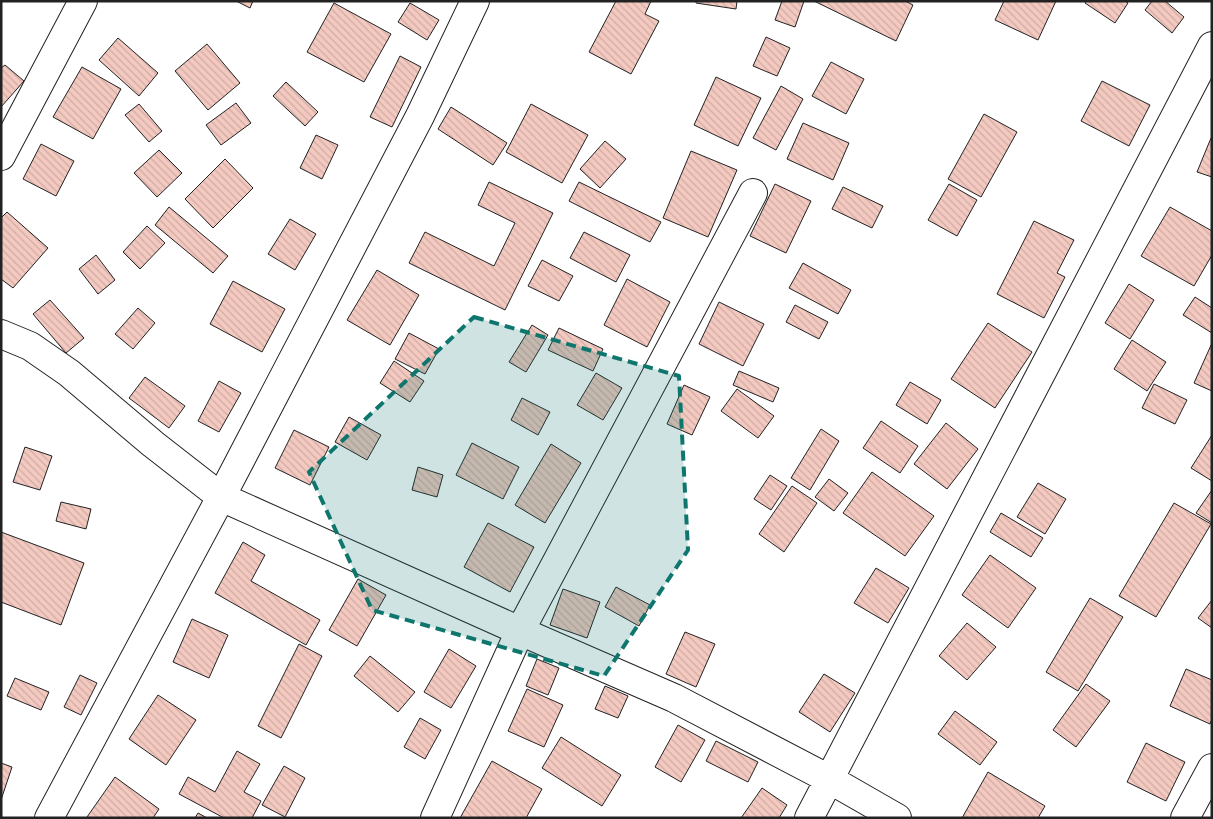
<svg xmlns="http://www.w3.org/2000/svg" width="1213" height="819" font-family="Georgia,serif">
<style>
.building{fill:url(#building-back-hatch);stroke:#222}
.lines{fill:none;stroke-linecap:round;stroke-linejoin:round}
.minor-casing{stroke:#222;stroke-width:30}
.minor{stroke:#fff;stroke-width:28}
.marked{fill:#0f766e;fill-opacity:0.2;stroke:#0f766e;stroke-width:4;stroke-dasharray:10 6;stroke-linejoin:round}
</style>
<defs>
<pattern id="building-back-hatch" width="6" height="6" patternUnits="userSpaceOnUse" patternTransform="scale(1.25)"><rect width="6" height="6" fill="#f3c9c0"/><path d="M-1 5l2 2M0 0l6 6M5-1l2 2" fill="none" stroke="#d0aca5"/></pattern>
</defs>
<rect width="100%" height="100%" fill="#fff"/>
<!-- building -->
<path class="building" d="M 236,1 L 253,1 L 250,8 Z
M 616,1 L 651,1 L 645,14 L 659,21 L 631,74 L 589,52 Z
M 696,1 L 737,1 L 736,9 L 696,3 Z
M 782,1 L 804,1 L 795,27 L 775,20 Z
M 814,1 L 905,1 L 913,5 L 896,41 Z
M 1004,1 L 1056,1 L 1038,40 L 995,20 Z
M 1086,1 L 1125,1 L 1128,3 L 1115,23 L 1085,3 Z
M 1152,1 L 1165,1 L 1184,17 L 1172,33 L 1145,10 Z
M 334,3 L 391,34 L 364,82 L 307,52 Z
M 410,3 L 439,20 L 427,40 L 398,22 Z
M 766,37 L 790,48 L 777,76 L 753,66 Z
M 118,38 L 158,73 L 139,96 L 99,60 Z
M 207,44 L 240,83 L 208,110 L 175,71 Z
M 400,56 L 421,67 L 392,127 L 370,117 Z
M 831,62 L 864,79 L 846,114 L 812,96 Z
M 5,65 L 24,81 L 1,107 L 1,68 Z
M 82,67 L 121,89 L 93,139 L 53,117 Z
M 716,77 L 761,98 L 738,146 L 694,125 Z
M 1102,81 L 1150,105 L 1129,146 L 1081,121 Z
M 286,82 L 318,112 L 305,126 L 273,96 Z
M 781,86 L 803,99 L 776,150 L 753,138 Z
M 236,103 L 251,123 L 221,145 L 206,125 Z
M 139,104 L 162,131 L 149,142 L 125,115 Z
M 531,104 L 588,135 L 562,183 L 506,152 Z
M 451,107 L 507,143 L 493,165 L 438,129 Z
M 984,114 L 1017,132 L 981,197 L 948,179 Z
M 803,123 L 849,143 L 833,180 L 787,159 Z
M 316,135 L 338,145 L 322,179 L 300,168 Z
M 1211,138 L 1212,138 L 1212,177 L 1197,172 Z
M 605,141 L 626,159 L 600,188 L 580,169 Z
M 41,144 L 74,161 L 56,196 L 23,179 Z
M 159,150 L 182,173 L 157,197 L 134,173 Z
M 691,151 L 737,170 L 708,237 L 663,218 Z
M 225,159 L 253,188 L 213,228 L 185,199 Z
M 489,182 L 553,213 L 505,310 L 409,263 L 425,232 L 494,266 L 515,223 L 478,205 Z
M 579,182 L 661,222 L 650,242 L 569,201 Z
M 775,184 L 811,201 L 786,253 L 750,236 Z
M 949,184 L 977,200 L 957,236 L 928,220 Z
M 843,187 L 883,206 L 872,228 L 832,209 Z
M 169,207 L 228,256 L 213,273 L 155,225 Z
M 1170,207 L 1212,231 L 1212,255 L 1194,286 L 1141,256 Z
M 7,212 L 48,248 L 13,288 L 1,279 L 1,218 Z
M 290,219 L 316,234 L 295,270 L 268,254 Z
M 1034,221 L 1074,240 L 1057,273 L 1065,277 L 1044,318 L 997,294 Z
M 147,226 L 165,243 L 140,269 L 123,252 Z
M 584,232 L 630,255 L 616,282 L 570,258 Z
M 96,255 L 115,280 L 98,294 L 79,269 Z
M 542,260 L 573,276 L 559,301 L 528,286 Z
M 803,263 L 851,290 L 838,314 L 789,288 Z
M 377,270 L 419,295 L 390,345 L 347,320 Z
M 627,279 L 670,302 L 647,347 L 604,325 Z
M 233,281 L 285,309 L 262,352 L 210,324 Z
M 1129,284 L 1154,300 L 1130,339 L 1105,323 Z
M 1195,297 L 1212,308 L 1212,333 L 1183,315 Z
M 50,300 L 84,338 L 66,353 L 33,314 Z
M 719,302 L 764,324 L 743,366 L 699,344 Z
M 795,305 L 828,322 L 819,339 L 786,322 Z
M 138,308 L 155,323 L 133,349 L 115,334 Z
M 988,323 L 1032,352 L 995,408 L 951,379 Z
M 532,325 L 548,335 L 526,372 L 509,362 Z
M 559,328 L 603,349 L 593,371 L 548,350 Z
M 409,333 L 439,349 L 425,374 L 395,359 Z
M 1132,340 L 1166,362 L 1147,391 L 1114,369 Z
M 1212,343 L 1212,391 L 1194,383 Z
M 394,361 L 424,381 L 410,402 L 380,383 Z
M 739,371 L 779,388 L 773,402 L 733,385 Z
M 596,373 L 622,388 L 603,420 L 577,405 Z
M 145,377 L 185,406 L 169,428 L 129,398 Z
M 219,381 L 241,393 L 219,432 L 198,421 Z
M 910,382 L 941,400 L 927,424 L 896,405 Z
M 1154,384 L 1187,400 L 1175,424 L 1142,408 Z
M 684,385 L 710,397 L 692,435 L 667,424 Z
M 737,389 L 774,416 L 758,438 L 721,411 Z
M 522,398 L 550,412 L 538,435 L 511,420 Z
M 349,417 L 381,435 L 367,460 L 335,442 Z
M 881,421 L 918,446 L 900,473 L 863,448 Z
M 946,423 L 978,449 L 947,489 L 914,464 Z
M 821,429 L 839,441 L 810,490 L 791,478 Z
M 294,430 L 329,447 L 310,485 L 275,468 Z
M 1212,435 L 1212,481 L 1191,468 Z
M 472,443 L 519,467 L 503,499 L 456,475 Z
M 551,444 L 581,463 L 545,523 L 515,505 Z
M 25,447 L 52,456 L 40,490 L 13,482 Z
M 418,467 L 443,475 L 437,497 L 412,490 Z
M 872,472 L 934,516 L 905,556 L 843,513 Z
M 770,475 L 787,486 L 771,510 L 754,499 Z
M 829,479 L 848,493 L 834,511 L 815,497 Z
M 1038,483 L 1066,499 L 1045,534 L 1017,517 Z
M 792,486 L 817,503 L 784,552 L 759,534 Z
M 1212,490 L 1212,523 L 1196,513 Z
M 61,502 L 91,509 L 86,529 L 56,521 Z
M 1174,503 L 1211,524 L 1156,617 L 1119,596 Z
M 1001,513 L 1043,538 L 1031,557 L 990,532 Z
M 488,523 L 534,547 L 510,592 L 464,567 Z
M 1,532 L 84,563 L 61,625 L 1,602 Z
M 243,542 L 265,555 L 251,581 L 320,620 L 306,645 L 215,593 Z
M 990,555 L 1036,588 L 1008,628 L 962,595 Z
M 876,568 L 909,588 L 888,623 L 854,603 Z
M 358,579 L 386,595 L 357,646 L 329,630 Z
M 616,587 L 650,605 L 639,626 L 605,607 Z
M 563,589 L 600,602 L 587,638 L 550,625 Z
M 1090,598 L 1123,617 L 1078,691 L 1046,672 Z
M 1212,600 L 1212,628 L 1198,618 Z
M 192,619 L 228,635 L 209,678 L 173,662 Z
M 967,623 L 996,647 L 967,680 L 939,656 Z
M 685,632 L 715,644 L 696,687 L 666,674 Z
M 299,644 L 322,656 L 281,738 L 258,726 Z
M 449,649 L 476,666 L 451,708 L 424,692 Z
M 370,656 L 415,692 L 398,712 L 354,676 Z
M 537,659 L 559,668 L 548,695 L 526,686 Z
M 1186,669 L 1212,680 L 1212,719 L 1210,724 L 1170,706 Z
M 824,674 L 855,693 L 830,732 L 799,712 Z
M 80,675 L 97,683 L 81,715 L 64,707 Z
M 15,678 L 49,692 L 41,710 L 7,696 Z
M 1086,684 L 1110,701 L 1076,747 L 1053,730 Z
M 605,686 L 628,696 L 618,718 L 595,709 Z
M 527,689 L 563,705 L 544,747 L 508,731 Z
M 158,695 L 196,720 L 166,765 L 129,739 Z
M 955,711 L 997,742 L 980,765 L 938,734 Z
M 420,718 L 441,730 L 425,759 L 404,747 Z
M 678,725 L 705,740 L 681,782 L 655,767 Z
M 561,737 L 621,775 L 602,806 L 542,768 Z
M 716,741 L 758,762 L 748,782 L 706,761 Z
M 1146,743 L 1185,762 L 1166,801 L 1127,782 Z
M 237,751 L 260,764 L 244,792 L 261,801 L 252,818 L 224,818 L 179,794 L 188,777 L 215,792 Z
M 492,761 L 542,789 L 526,818 L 460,818 Z
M 1,763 L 12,767 L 1,800 Z
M 284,766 L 305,778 L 285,817 L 262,805 Z
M 988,772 L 1045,806 L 1038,818 L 962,818 Z
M 115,777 L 159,809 L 153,818 L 88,818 L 87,817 Z
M 762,788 L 787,805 L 779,818 L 741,818 Z
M 198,813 L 207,818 L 195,818 Z"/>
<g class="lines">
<defs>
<path id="minor" d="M 1,156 L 83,1
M 1,334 L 30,346 L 69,373 L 153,444 L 221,497 L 520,631 L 674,698 L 829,779 L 897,818
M 49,818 L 221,497 L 420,116 L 475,1
M 435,818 L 520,631 L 753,193
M 809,818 L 1212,46
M 1185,818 L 1212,768"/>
</defs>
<!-- minor casing -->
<use href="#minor" class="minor-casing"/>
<!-- minor -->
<use href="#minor" class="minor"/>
</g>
<!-- marked area -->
<path class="marked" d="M 474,317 L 679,376 L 688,550 L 604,676 L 372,610 L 309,472 Z"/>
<!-- border -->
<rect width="1213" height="819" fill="none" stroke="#222222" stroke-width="5"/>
</svg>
